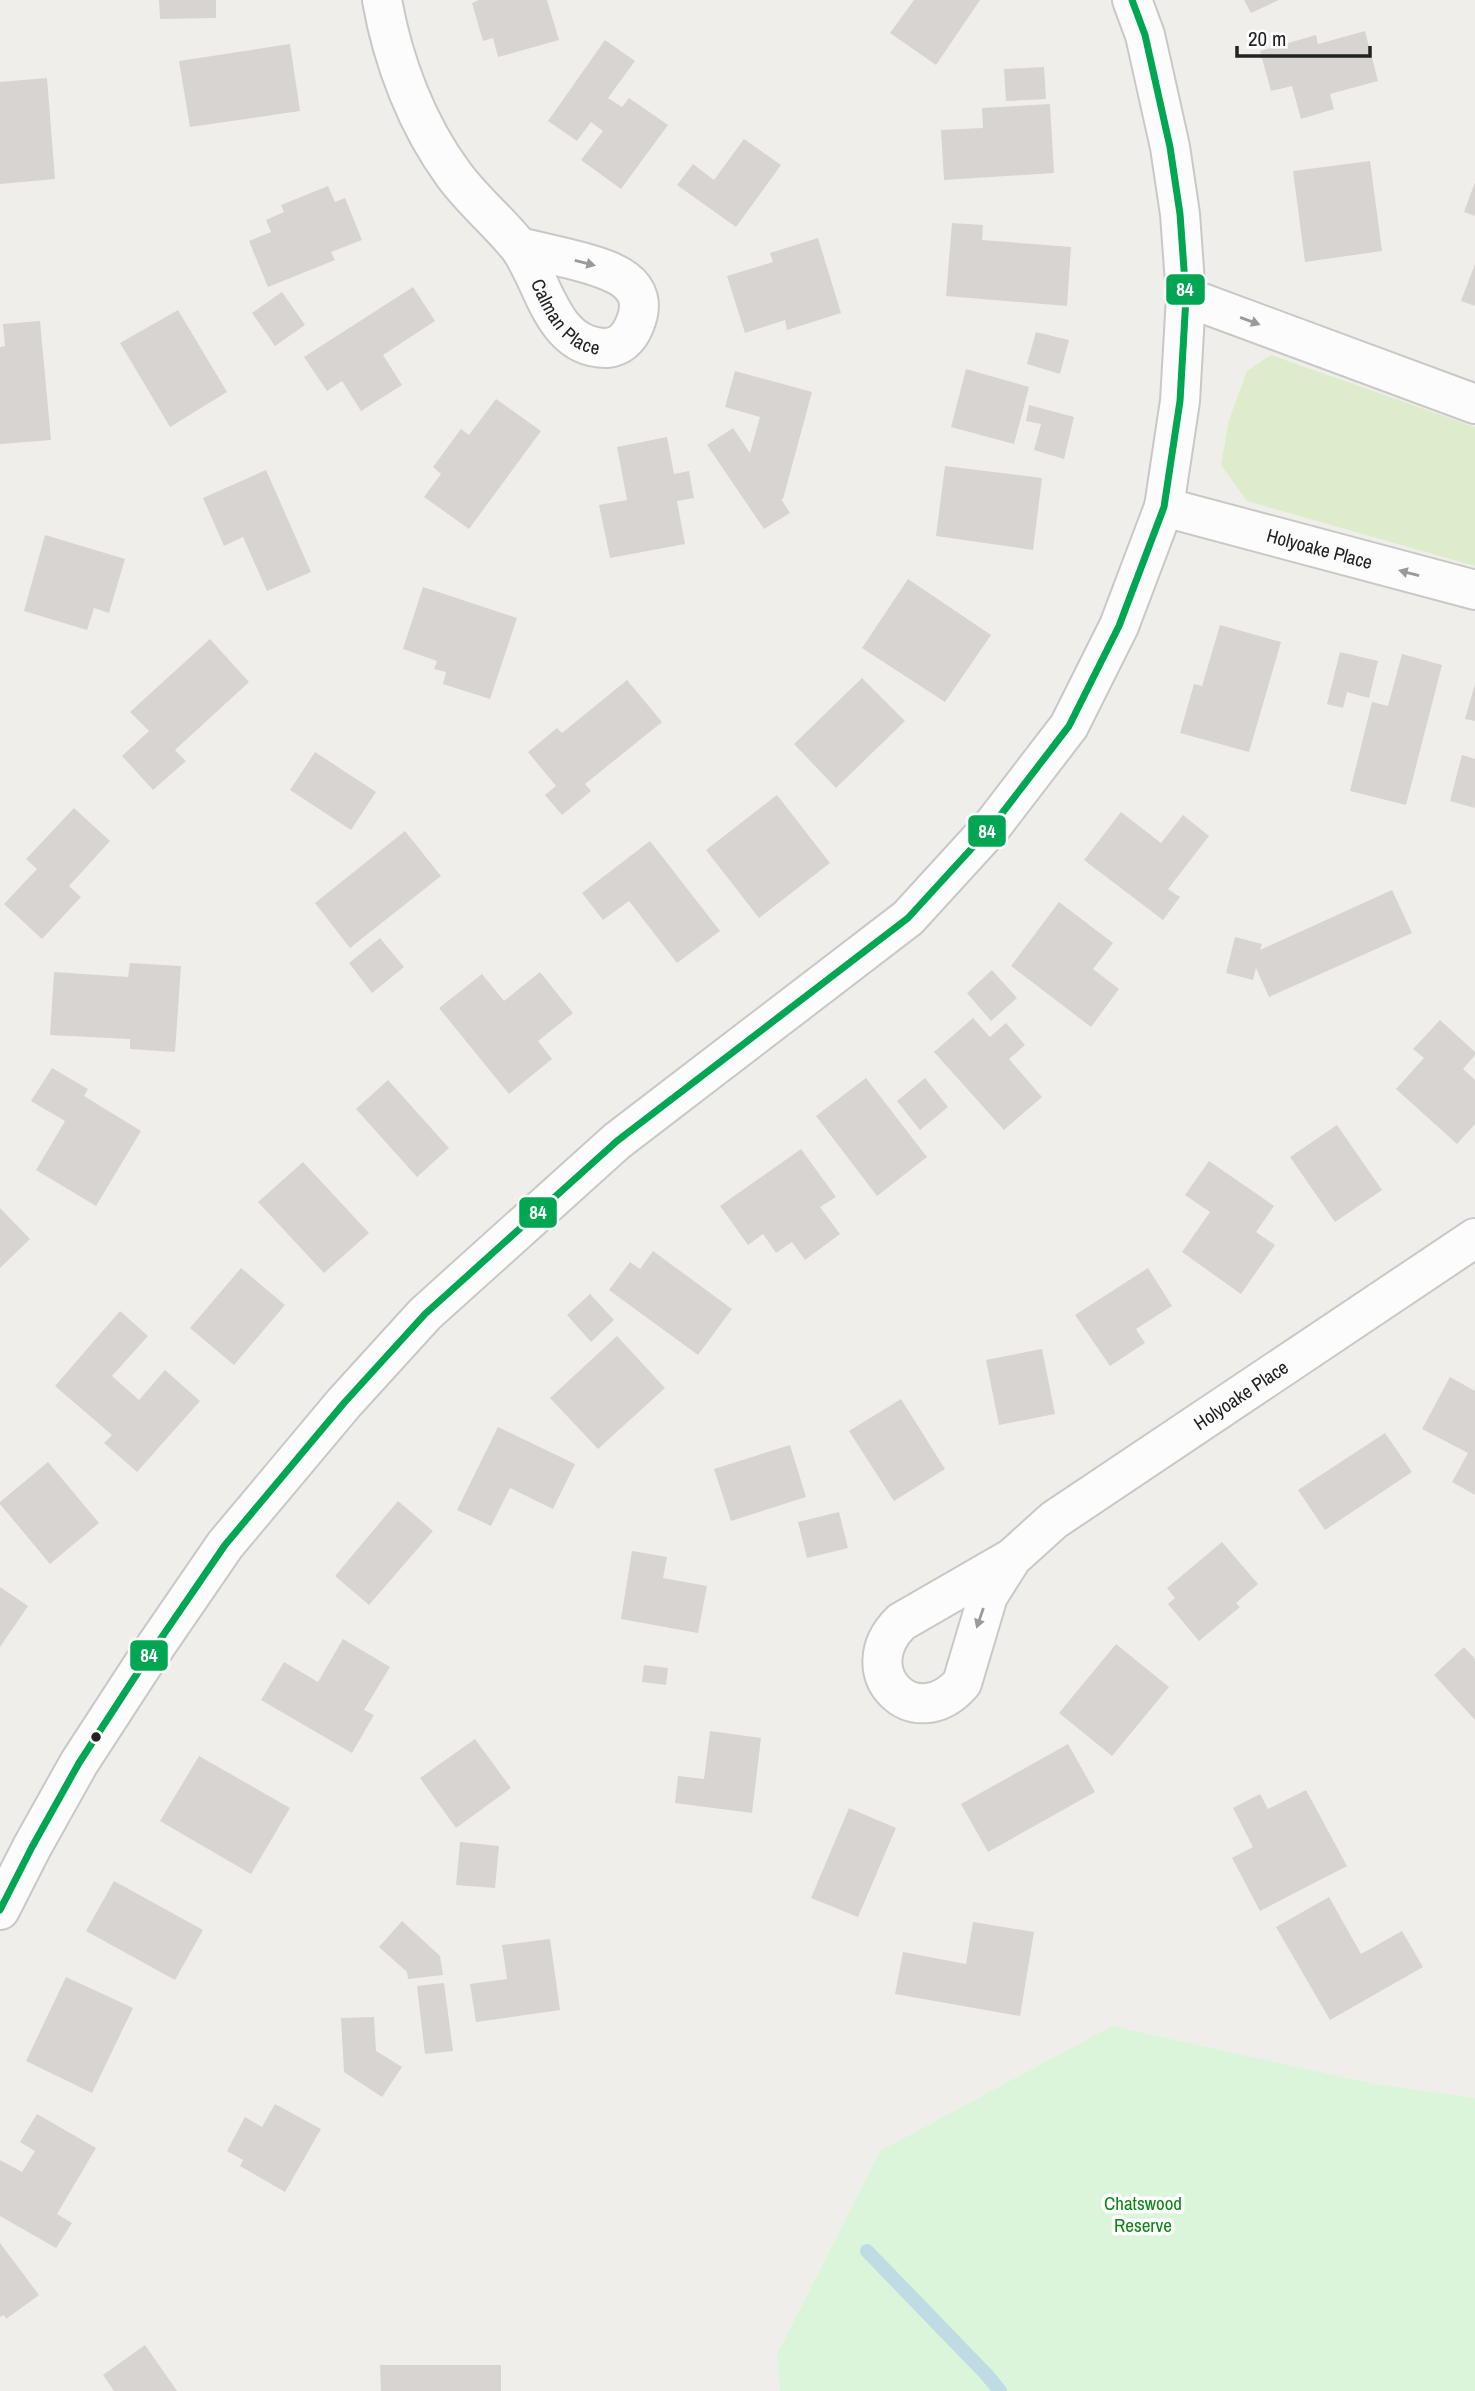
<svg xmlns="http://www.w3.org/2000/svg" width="1475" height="2391" font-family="'Archivo Narrow',sans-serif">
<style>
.grass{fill:#ddeccb}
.park{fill:#daf5da}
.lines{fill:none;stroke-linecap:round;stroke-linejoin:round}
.stream{stroke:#bfdbe3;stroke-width:14}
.building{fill:#d7d4d2}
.street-casing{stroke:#c9c8c7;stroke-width:42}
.street{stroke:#fdfcfc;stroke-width:38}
.bus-1-casing{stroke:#fff;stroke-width:12}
.bus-1{stroke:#00a651;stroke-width:7}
.oneway{fill:#9a9a9a}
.bus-dot{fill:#222;stroke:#fff;stroke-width:2.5}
.labels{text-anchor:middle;stroke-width:7;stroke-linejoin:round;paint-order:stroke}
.street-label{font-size:19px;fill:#222;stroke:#fff}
.park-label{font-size:19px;fill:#0c8416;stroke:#fff}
.line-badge{stroke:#fff;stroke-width:2.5}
.badge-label{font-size:19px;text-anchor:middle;font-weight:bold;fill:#fff}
</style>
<rect width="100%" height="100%" fill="#f0eeeb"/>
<!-- grass -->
<path class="grass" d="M 1271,355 L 1475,427 L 1475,566 L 1247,501 L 1221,465 L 1229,420 L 1247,371 Z"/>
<!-- park -->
<path class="park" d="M 1112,2026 L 1374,2084 L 1475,2098 L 1475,2391 L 780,2391 L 777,2355 L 880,2151 Z"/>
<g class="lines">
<!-- stream -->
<path class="stream" d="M 867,2251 L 986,2374 L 1000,2391"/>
</g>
<!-- building -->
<path class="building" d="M 159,0 L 216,0 L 216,18 L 160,19 Z
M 479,0 L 547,0 L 559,40 L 498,57 L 493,38 L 483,41 L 472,3 Z
M 914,0 L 980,0 L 936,65 L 890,33 Z
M 1244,0 L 1279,0 L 1251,13 Z
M 1365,31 L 1378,81 L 1330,94 L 1334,109 L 1301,119 L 1292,86 L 1271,91 L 1260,51 L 1316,35 L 1318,44 Z
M 605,40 L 635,61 L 608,98 L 622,107 L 629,98 L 668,125 L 621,189 L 581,160 L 603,131 L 591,122 L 577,141 L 548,121 Z
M 290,44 L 300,111 L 190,127 L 179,61 Z
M 1044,67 L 1046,99 L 1006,101 L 1004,69 Z
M 47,78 L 55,179 L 0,184 L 0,82 Z
M 1050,104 L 1054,173 L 944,180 L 941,130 L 983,128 L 982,108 Z
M 744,139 L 781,165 L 736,227 L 677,185 L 693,164 L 714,180 Z
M 1370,161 L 1382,251 L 1305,262 L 1293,171 Z
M 1475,182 L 1475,216 L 1464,212 Z
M 328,186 L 335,202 L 345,198 L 362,240 L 331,252 L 335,260 L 268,287 L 249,241 L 271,232 L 266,220 L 284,212 L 281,205 Z
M 952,223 L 983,225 L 982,240 L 1071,247 L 1067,306 L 946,296 Z
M 818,238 L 841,313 L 787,330 L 785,320 L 745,333 L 727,276 L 773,262 L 770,253 Z
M 1475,264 L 1475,306 L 1461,301 Z
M 413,287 L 435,321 L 383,355 L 402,385 L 361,411 L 342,381 L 327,391 L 304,357 Z
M 282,292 L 305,325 L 275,346 L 252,313 Z
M 178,310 L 227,392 L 170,427 L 120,343 Z
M 40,321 L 51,440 L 0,444 L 0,347 L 5,346 L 3,324 Z
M 1036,332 L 1069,340 L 1060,374 L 1027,364 Z
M 966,369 L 1029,387 L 1014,444 L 951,427 Z
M 735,371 L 812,392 L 783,499 L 781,499 L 790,513 L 764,529 L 707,445 L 733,428 L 750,453 L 760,417 L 725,407 Z
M 496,399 L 541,431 L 469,529 L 424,497 L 441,474 L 433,467 L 461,429 L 469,435 Z
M 1029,405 L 1074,417 L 1064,459 L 1034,450 L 1041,424 L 1026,421 Z
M 667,437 L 674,474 L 689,471 L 694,498 L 677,501 L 685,544 L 610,558 L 599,505 L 627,500 L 617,447 Z
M 945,466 L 1042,478 L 1033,550 L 936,536 Z
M 266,470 L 311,572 L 267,591 L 243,537 L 224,546 L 203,498 Z
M 45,535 L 125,559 L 109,613 L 94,608 L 87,630 L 24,611 Z
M 908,579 L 991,635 L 945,702 L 862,648 Z
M 423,587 L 517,618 L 490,699 L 443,684 L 446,672 L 434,669 L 437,661 L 403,649 Z
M 1220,625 L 1281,642 L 1249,752 L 1180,733 L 1194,684 L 1202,686 Z
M 210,639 L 249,682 L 175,750 L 186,761 L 153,790 L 122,756 L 149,731 L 130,712 Z
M 1340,652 L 1378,661 L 1369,698 L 1347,692 L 1343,708 L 1327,704 Z
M 1402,654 L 1442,665 L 1406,805 L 1350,791 L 1372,702 L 1388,706 Z
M 862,678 L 905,721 L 836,788 L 794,744 Z
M 627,680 L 662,722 L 585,784 L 591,791 L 562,815 L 545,795 L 556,786 L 528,752 L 557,728 L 562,733 Z
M 1475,684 L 1475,721 L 1465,719 Z
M 315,752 L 376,792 L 351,830 L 290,790 Z
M 1462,755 L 1475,759 L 1475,808 L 1450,801 Z
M 777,795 L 830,863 L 759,918 L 706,850 Z
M 74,808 L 110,841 L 69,886 L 81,897 L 42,939 L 4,904 L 37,869 L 26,859 Z
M 1121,812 L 1161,843 L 1183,815 L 1209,836 L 1168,889 L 1180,897 L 1163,920 L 1084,860 Z
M 405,831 L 441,876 L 350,948 L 315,903 Z
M 650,841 L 720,931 L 677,963 L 629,901 L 603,920 L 582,893 Z
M 1392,890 L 1412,933 L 1269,997 L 1256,968 L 1253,980 L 1226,973 L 1235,937 L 1262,944 L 1260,950 Z
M 1059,902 L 1113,943 L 1093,969 L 1119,989 L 1091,1027 L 1011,966 Z
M 380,938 L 404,967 L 372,993 L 349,963 Z
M 130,963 L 181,966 L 175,1052 L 130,1049 L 130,1039 L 50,1035 L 54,972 L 128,977 Z
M 992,970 L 1017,998 L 991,1021 L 967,993 Z
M 540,972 L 573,1013 L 538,1041 L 552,1059 L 509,1094 L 439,1008 L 482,974 L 504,1001 Z
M 973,1018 L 990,1037 L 1006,1023 L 1025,1045 L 1009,1059 L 1042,1097 L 1004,1130 L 934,1052 Z
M 1440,1020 L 1475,1052 L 1475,1055 L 1463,1069 L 1475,1080 L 1475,1124 L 1457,1144 L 1396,1089 L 1424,1058 L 1413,1049 Z
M 52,1068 L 88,1089 L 84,1096 L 141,1131 L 96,1206 L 36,1170 L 65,1121 L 31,1101 Z
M 866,1078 L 927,1157 L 877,1196 L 816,1116 Z
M 925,1078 L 948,1107 L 920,1130 L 897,1101 Z
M 388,1080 L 449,1148 L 417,1177 L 356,1109 Z
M 1337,1125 L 1382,1190 L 1335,1222 L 1290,1157 Z
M 801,1149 L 836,1197 L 820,1207 L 840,1234 L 805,1260 L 792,1242 L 776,1253 L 763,1234 L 748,1245 L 720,1206 Z
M 1209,1161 L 1274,1206 L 1256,1232 L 1275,1245 L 1241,1294 L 1182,1252 L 1210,1212 L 1185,1195 Z
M 303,1162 L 369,1233 L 324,1273 L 258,1202 Z
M 0,1208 L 30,1239 L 0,1268 Z
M 653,1251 L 732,1309 L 698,1355 L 609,1290 L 630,1262 L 640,1269 Z
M 241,1268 L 285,1305 L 234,1365 L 190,1328 Z
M 1148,1268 L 1172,1306 L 1136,1329 L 1145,1343 L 1110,1366 L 1075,1315 Z
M 590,1294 L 614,1320 L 591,1342 L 567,1315 Z
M 120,1311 L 148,1336 L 112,1376 L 139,1400 L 165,1370 L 200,1401 L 137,1472 L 104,1443 L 112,1435 L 55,1386 Z
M 617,1336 L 665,1388 L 598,1449 L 550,1398 Z
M 1042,1349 L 1055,1414 L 999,1425 L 986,1360 Z
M 1450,1377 L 1475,1391 L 1475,1495 L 1452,1482 L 1468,1453 L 1422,1429 Z
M 901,1399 L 945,1469 L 894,1501 L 849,1431 Z
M 498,1427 L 575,1464 L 553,1509 L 510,1488 L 491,1526 L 457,1510 Z
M 1385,1433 L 1412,1472 L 1325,1530 L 1298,1490 Z
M 790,1445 L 806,1497 L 731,1521 L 714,1469 Z
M 48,1462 L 99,1523 L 50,1564 L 0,1504 L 0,1502 Z
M 398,1501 L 433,1531 L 369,1605 L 335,1576 Z
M 839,1512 L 848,1548 L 807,1558 L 798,1522 Z
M 1222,1542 L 1258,1584 L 1236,1603 L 1240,1607 L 1199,1641 L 1168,1604 L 1175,1598 L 1167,1588 Z
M 632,1551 L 667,1557 L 663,1578 L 707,1586 L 698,1633 L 621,1619 Z
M 0,1587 L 28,1606 L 0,1647 Z
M 343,1639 L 390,1667 L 364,1710 L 374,1715 L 352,1753 L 261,1700 L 284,1662 L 318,1682 Z
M 1116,1644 L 1169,1687 L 1112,1756 L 1059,1713 Z
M 1464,1647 L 1475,1659 L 1475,1720 L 1434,1675 Z
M 644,1665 L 668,1668 L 666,1685 L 642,1682 Z
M 710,1731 L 761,1738 L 752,1813 L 675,1803 L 678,1776 L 704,1779 Z
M 475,1739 L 511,1788 L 456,1828 L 420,1778 Z
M 1068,1744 L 1095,1792 L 988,1852 L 961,1804 Z
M 199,1756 L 290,1808 L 251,1874 L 160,1821 Z
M 1306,1790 L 1347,1866 L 1260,1911 L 1232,1858 L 1253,1847 L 1233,1808 L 1260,1794 L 1268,1809 Z
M 849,1808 L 896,1828 L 858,1917 L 811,1898 Z
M 460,1842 L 499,1846 L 495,1888 L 456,1885 Z
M 114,1881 L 203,1930 L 175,1980 L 86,1931 Z
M 1329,1897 L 1361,1954 L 1402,1931 L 1423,1967 L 1330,2020 L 1276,1927 Z
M 402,1921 L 440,1956 L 443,1975 L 408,1979 L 407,1972 L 379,1947 Z
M 973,1922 L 1034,1932 L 1020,2016 L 895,1994 L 903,1952 L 966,1964 Z
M 550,1939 L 560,2010 L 476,2022 L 470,1984 L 507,1979 L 502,1945 Z
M 66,1977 L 133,2008 L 92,2093 L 26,2061 Z
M 444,1983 L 453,2051 L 425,2054 L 417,1986 Z
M 374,2017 L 376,2051 L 402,2067 L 382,2097 L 344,2072 L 341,2018 Z
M 275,2104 L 321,2129 L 285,2192 L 240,2166 L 243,2160 L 227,2151 L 245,2117 L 262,2127 Z
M 37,2114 L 96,2148 L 57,2214 L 72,2223 L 56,2248 L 0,2216 L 0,2160 L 22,2172 L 35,2151 L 20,2142 Z
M 0,2243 L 39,2295 L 6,2319 L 4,2315 L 0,2317 Z
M 145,2345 L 177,2391 L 114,2391 L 103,2375 Z
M 380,2365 L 501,2365 L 501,2391 L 381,2391 Z"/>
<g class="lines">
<defs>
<g id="street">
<path id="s1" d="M 382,0 C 393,62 417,125 454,175 C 473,201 498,221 518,246 C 544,279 551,349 607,348 C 620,347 629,338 634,326 C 655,279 604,268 570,259 C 553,255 536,251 519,247"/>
<path d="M 1186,297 L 1475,404"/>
<path id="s2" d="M 1164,507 L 1475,590"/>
<path id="s3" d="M 1012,1558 L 988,1596 L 962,1683 C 915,1737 850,1672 901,1622 L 1012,1558 L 1054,1520 L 1475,1238"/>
<path d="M 0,1910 L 32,1847 L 79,1763 L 142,1666 L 225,1545 L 344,1403 L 425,1314 L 617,1141 L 908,918 L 993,825 L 1069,726 L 1119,626 L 1164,507 L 1180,401 L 1186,297 L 1180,214 L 1170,147 L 1145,35 L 1132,0"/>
</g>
</defs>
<!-- street casing -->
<use href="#street" class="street-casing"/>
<!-- street -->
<use href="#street" class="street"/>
<defs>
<path id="bus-1" d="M 0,1910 L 32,1847 L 79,1763 L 142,1666 L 225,1545 L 344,1403 L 425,1314 L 617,1141 L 908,918 L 993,825 L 1069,726 L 1119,626 L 1164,507 L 1180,401 L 1186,297 L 1180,214 L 1170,147 L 1145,35 L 1132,0"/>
</defs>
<!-- bus-1 casing -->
<use href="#bus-1" class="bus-1-casing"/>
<!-- bus-1 -->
<use href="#bus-1" class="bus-1"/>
</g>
<!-- one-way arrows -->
<defs><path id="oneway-solid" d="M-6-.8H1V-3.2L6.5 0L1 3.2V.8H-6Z" transform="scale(1.75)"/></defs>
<g class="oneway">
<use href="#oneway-solid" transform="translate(585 263) rotate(14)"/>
<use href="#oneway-solid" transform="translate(1250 321) rotate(20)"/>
<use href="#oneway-solid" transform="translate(1409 573) rotate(-165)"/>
<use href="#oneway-solid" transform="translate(980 1618) rotate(109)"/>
</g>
<!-- markers -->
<circle class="bus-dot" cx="96" cy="1737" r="6"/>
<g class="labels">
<!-- street labels -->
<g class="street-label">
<text dy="7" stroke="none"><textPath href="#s1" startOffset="374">Calman Place</textPath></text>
<text dy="7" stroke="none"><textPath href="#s2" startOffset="161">Holyoake Place</textPath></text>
<text dy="7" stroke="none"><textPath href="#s3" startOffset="700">Holyoake Place</textPath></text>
</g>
<!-- park labels -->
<g class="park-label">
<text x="1143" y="2210">Chatswood<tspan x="1143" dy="22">Reserve</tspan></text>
</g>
</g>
<g class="line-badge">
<rect x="1165" y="273" width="41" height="33" rx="7" fill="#00a651"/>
<rect x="967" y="814" width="40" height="34" rx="7" fill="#00a651"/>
<rect x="518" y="1196" width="40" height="33" rx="7" fill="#00a651"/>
<rect x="129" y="1639" width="40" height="33" rx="7" fill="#00a651"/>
</g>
<g class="badge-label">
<text x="1185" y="296">84</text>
<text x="987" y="838">84</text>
<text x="538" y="1219">84</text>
<text x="149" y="1662">84</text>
</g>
<!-- scale -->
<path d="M1237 46v10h133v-10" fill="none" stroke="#222222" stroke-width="3.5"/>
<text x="1248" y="46" font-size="21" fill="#222222" stroke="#ffffff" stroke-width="5" paint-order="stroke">20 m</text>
</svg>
